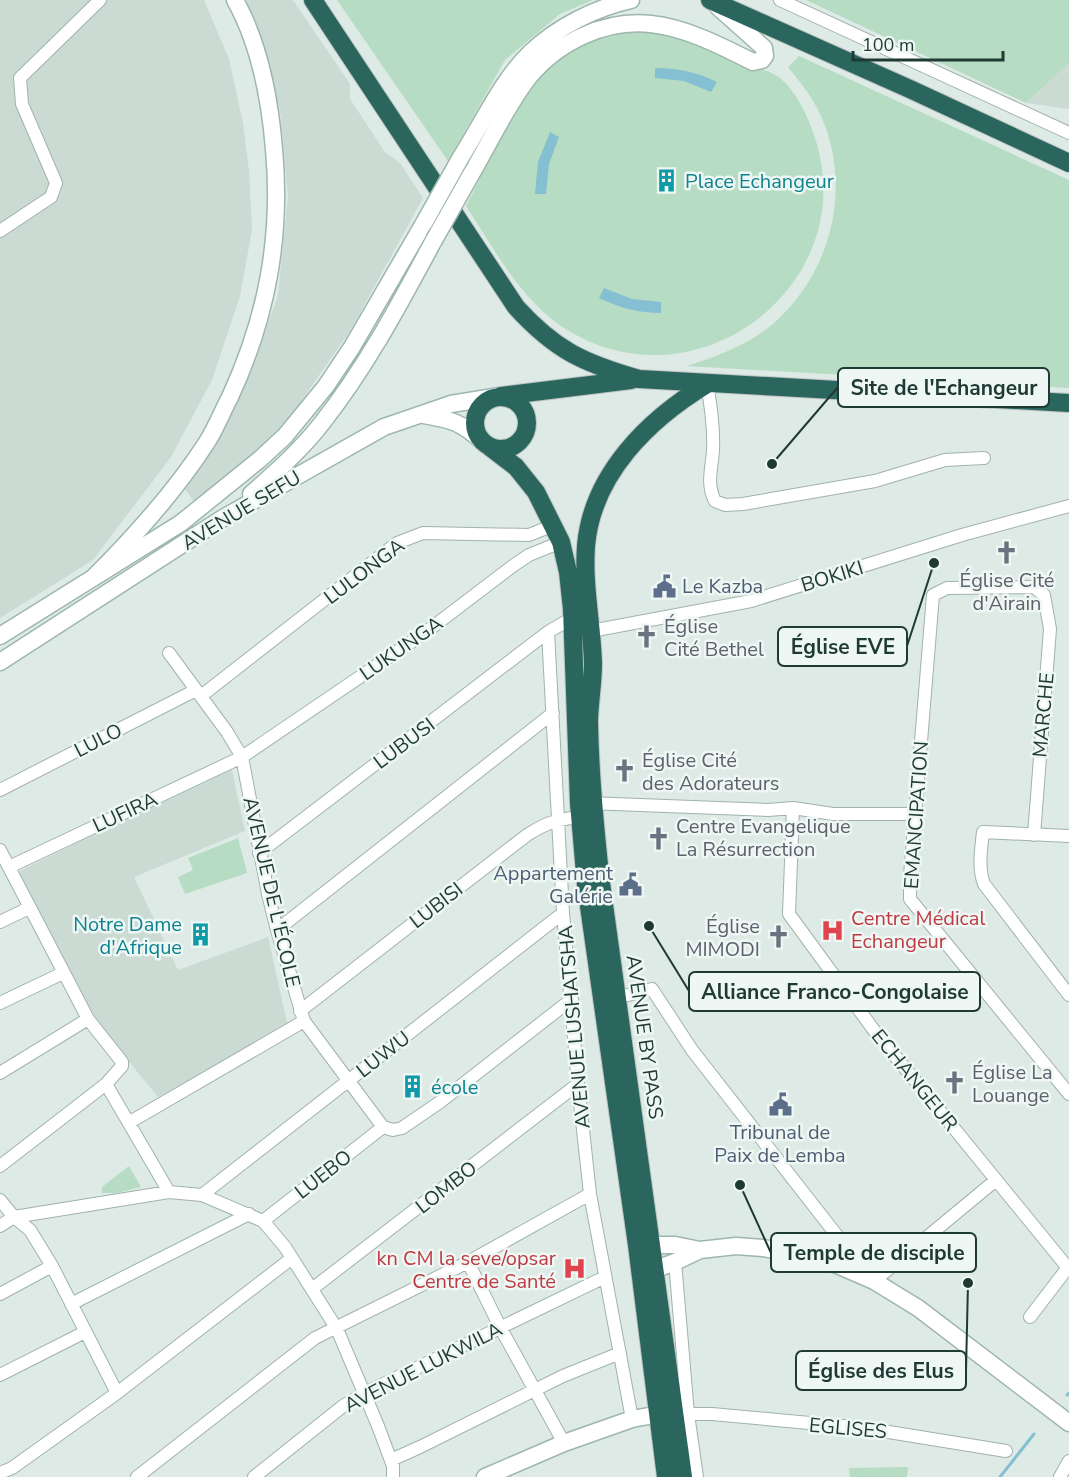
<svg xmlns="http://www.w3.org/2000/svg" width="1069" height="1477" font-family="'Nunito Sans',sans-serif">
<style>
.built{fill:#ccdad4}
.green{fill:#b6dcc3}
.water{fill:#84c0d1}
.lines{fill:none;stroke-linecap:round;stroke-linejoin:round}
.stream{stroke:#84c0d1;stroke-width:3}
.street-casing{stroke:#a1b2ac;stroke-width:14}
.secondary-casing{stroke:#9db6ae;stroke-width:19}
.highway-casing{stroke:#bcc4c2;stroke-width:20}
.street{stroke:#fff;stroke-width:12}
.secondary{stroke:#fff;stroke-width:16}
.highway{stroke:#2b665e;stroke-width:18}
.secondary-bridge-casing{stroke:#9db6ae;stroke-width:19;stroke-linecap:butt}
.secondary-bridge{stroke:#fff;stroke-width:16}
.labels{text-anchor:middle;stroke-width:5;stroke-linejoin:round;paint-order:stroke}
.culture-label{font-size:20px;fill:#0d838f;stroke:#eef7f3;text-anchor:start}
.street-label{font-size:20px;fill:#1f3a34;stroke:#eef7f3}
.worship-label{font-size:20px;fill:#5b616d;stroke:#eef7f3;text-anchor:start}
.service-label{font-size:20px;fill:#4e5e75;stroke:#eef7f3;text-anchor:start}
.health-label{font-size:20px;fill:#be3a42;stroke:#eef7f3;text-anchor:start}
.leader{fill:none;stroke:#1f3a34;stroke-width:2}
.callout-dot{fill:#1f3a34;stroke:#eef7f3;stroke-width:2}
.callout{fill:#eef7f3;stroke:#1f3a34;stroke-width:2}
.callout-label{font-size:21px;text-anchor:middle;font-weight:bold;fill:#1f3a34}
</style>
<rect width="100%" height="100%" fill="#deeae5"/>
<!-- built -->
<path class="built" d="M 0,0 L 204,0 L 229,59 L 243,123 L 249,171 L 252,230 L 240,296 L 212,380 L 171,457 L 93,560 L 0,618 Z
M 246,0 L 293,0 L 350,84 L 350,99 L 385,152 L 400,163 L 423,198 L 350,331 L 288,420 L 232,473 L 194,502 L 185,489 L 220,434 L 253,365 L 278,295 L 288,197 L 280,109 Z
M 1069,63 L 1069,109 L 1026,103 Z
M 231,766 L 245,831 L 134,877 L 178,970 L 268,937 L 288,1027 L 158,1097 L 107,1035 L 87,1003 L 18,872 Z"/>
<!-- green -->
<path class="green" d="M 337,0 L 593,0 L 560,14 L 505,60 L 448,161 Z
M 806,0 L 1069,0 L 1069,63 L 1026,103 Z
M 629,30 C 674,34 710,47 751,65 C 760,69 772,72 780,78 C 797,92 807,115 814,135 C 865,281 700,410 569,331 C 522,303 495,250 466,206 C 490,161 520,86 562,56 C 582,42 605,35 629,30 Z
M 799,56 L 1069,180 L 1069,388 L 687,366 C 717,356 748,345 773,324 C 831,273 853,189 821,116 C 813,98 801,83 788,67 Z
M 238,838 L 247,873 L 185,894 L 178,877 L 193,870 L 188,858 Z
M 129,1166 L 141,1187 L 117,1193 L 102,1193 L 102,1187 Z
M 908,1467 L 907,1477 L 850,1477 L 849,1468 Z"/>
<!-- water -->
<path class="water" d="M 655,68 C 677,68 697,72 717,82 L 711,92 L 684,81 L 655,78 Z
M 550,132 L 559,137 L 549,164 L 546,194 L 535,194 L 538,162 Z
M 604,288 L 632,299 L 661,302 L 661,313 C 639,313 620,308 599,298 Z"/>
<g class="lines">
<!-- stream -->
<path class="stream" d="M 1067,1395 L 1069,1393
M 1000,1477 L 1034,1434"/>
<defs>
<path id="street" d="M 780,0 L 1069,133
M 0,231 L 51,197 L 56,183 L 22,104 L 20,78 L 100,0
M 707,384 C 711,406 714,428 713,450 C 712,469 706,483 715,501 L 725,505 L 743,504 L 875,481 L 945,460 L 984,458
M 591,631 L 751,601 L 962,535 L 1069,506
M 548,632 L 563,913 L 578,1084 L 590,1194 L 632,1419
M 169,653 L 227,732 L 242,757 L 268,894 L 277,930 L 304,1021 L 383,1127
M 201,696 L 397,543 L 423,533 L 529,535 L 554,525
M 0,790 L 196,690
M 588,803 L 768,810 L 793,808 L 833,814 L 916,814
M 793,808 L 789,914 L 873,1029 L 1068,1268
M 1034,835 L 1050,629 L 1044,595 L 1034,587 L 947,588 L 933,595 L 910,876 L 910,899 L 1069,1094
M 1069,836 L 983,832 C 981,849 978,868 984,884 L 1069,995
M 0,850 L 88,1019 L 122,1062 L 122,1066 L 106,1084 L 0,1166
M 259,853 L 548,632 L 572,618
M 9,867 L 242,757 L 426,632 L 514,565 L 529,555 L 561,542
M 0,922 L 29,908
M 277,930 L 553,713
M 616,998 L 652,989 L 692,1050 L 842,1242 L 851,1256 L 856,1273
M 0,1003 L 63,973
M 300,1011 L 527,835 C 546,823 557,819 580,817
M 0,1073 L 88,1019
M 106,1084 L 169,1192
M 130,1122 L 304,1021
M 383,1127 L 393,1130 L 402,1128 L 440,1102 L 572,999
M 202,1195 L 563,913
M 0,1200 L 14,1217 L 30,1230 L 52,1266 L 117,1393
M 263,1221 L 383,1127
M 0,1226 L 14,1217 L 169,1192 L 202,1195 L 263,1221 L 285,1247 L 337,1329 L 378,1426 L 393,1466 L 393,1477
M 468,1262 L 500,1327 L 564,1443
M 675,1262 L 688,1414 L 697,1477
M 874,1281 L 996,1180
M 312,1289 L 578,1084
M 0,1294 L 52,1266
M 71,1304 L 249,1214
M 1030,1317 L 1069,1266
M 0,1375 L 85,1332
M 688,1414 L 712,1414 L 864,1428 L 1006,1451
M 391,1460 L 420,1447 L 563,1376 L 620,1353
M 0,1473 L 12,1468 L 117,1393 L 292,1258
M 137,1477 L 315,1338 L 468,1262 L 590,1194
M 254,1477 L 343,1406 L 365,1393 L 605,1277
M 1060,1477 L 1069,1461"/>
<path id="secondary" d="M 461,157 C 482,124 502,80 530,53 C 557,27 595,8 631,0
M 473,171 C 491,140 507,105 529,77 C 558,42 605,19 651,24 C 687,28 721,46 753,62 L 762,60 L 765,56 L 764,48 L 718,7
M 424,415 C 452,420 461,422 483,442
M 251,494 C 276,472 302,449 322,423 C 367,366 400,303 434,240
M 93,578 C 135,536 175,492 207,442 C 216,428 222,412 230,397 C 267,317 282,237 274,149 C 270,100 259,43 235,0
M 0,636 L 181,523 L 259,460 L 285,436 L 326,386 L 352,347 L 424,223
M 0,662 L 223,518 L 384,427 L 451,404 L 500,396
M 639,1245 L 675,1245 L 700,1250 L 736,1246 L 763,1248 L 804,1255 L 837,1265 L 874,1281 L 918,1308 L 1069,1423
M 643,1274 L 675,1262 L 700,1250
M 485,1477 L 564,1443 L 632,1419 L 671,1412"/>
<path id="highway" d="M 313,0 L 516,307 C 555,350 583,363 639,379 L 1069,403
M 710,0 L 912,90 L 1069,163
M 501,396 L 631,380
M475 423a26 26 0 1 1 52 0a26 26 0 1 1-52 0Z
M 490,447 L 516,467 L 536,492 L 561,542 L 568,572 L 572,609 L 579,803 L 586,885 L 637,1245 L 666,1477
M 683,1477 L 601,883 C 595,830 590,777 589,723 C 589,704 593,684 593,664 C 592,625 583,585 586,546 C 592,474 649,419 707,384"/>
</defs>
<!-- street casing -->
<use href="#street" class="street-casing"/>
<!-- secondary casing -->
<use href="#secondary" class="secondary-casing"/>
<!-- highway casing -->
<use href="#highway" class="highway-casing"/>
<!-- street -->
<use href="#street" class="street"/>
<!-- secondary -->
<use href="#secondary" class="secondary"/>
<!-- highway -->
<use href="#highway" class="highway"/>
<defs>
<path id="secondary-bridge" d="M 424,223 L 461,157
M 434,240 L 473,171"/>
</defs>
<!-- secondary-bridge casing -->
<use href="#secondary-bridge" class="secondary-bridge-casing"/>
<!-- secondary-bridge -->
<use href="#secondary-bridge" class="secondary-bridge"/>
</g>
<!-- icons -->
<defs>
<symbol id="building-bare" viewBox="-9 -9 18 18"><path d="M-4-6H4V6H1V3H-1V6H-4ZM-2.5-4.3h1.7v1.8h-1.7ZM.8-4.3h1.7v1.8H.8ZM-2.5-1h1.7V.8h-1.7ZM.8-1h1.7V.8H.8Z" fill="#0f9aa8" stroke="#eef7f3" stroke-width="2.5" paint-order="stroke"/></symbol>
<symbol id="church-bare" viewBox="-9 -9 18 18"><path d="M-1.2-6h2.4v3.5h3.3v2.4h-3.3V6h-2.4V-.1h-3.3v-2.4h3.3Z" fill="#6b7280" stroke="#eef7f3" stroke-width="2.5" paint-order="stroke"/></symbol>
<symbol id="civic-bare" viewBox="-9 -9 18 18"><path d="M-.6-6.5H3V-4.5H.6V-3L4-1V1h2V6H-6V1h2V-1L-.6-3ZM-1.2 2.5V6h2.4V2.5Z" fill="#5c6f8a" stroke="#eef7f3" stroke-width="2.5" paint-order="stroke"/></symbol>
<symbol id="hospital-bare" viewBox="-9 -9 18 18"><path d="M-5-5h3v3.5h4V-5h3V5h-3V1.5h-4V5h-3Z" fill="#e0444e" stroke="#eef7f3" stroke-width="2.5" paint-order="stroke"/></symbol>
</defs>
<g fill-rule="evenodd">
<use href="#building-bare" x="650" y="164" width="33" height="33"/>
<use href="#church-bare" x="990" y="536" width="33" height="33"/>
<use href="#civic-bare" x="648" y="570" width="33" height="33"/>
<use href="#church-bare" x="630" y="620" width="33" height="33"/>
<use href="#church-bare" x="608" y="754" width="33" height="33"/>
<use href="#church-bare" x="642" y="822" width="33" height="33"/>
<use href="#civic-bare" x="614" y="868" width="33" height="33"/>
<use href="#hospital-bare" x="816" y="914" width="33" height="33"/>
<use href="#building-bare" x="184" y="918" width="33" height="33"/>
<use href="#church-bare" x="762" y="920" width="33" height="33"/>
<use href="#church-bare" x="938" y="1066" width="33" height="33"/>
<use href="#building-bare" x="396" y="1070" width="33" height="33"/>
<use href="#civic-bare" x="764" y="1088" width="33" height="33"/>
<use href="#hospital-bare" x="558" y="1252" width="33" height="33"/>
</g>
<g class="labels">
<!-- culture labels -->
<g class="culture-label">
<text x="685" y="188">Place Echangeur</text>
<text x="182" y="931" text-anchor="end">Notre Dame<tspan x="182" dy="23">d'Afrique</tspan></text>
<text x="431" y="1094">école</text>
</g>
<!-- street labels -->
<g class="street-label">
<text transform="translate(241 510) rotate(-31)" y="7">AVENUE SEFU</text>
<text transform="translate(364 571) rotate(-37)" y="7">LULONGA</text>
<text transform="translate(832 576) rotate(-17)" y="7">BOKIKI</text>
<text transform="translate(401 648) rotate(-35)" y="7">LUKUNGA</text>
<text transform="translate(1043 715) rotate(-85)" y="7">MARCHE</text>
<text transform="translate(98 740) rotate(-27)" y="7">LULO</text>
<text transform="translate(404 743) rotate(-37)" y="7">LUBUSI</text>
<text transform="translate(125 812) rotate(-25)" y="7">LUFIRA</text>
<text transform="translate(916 815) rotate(-86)" y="7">EMANCIPATION</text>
<text transform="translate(272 892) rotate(77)" y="7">AVENUE DE L'ÉCOLE</text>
<text transform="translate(436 905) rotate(-38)" y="7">LUBISI</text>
<text transform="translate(574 1027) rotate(-95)" y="7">AVENUE LUSHATSHA</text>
<text transform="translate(645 1037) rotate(82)" y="7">AVENUE BY PASS</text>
<text transform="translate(383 1054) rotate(-38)" y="7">LUWU</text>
<text transform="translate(915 1080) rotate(51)" y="7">ECHANGEUR</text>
<text transform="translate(323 1174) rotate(-38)" y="7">LUEBO</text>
<text transform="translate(446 1187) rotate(-38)" y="7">LOMBO</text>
<text transform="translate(423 1367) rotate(-27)" y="7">AVENUE LUKWILA</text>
<text transform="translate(848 1428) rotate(5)" y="7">EGLISES</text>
</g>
<!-- worship labels -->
<g class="worship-label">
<text x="1007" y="587" text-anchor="middle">Église Cité<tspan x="1007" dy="23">d'Airain</tspan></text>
<text x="664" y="633">Église<tspan x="664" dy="23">Cité Bethel</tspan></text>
<text x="642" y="767">Église Cité<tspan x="642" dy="23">des Adorateurs</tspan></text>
<text x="676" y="833">Centre Evangelique<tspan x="676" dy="23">La Résurrection</tspan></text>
<text x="760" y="933" text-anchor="end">Église<tspan x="760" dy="23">MIMODI</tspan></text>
<text x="972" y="1079">Église La<tspan x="972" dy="23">Louange</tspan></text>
</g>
<!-- service labels -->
<g class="service-label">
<text x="682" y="593">Le Kazba</text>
<text x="613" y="880" text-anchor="end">Appartement<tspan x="613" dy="23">Galérie</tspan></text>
<text x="780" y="1139" text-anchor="middle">Tribunal de<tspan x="780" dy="23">Paix de Lemba</tspan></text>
</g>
<!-- health labels -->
<g class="health-label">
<text x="851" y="925">Centre Médical<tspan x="851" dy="23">Echangeur</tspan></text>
<text x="556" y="1265" text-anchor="end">kn CM la seve/opsar<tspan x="556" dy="23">Centre de Santé</tspan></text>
</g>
</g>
<!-- callouts -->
<path class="leader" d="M772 464L838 387M934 563L907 646M649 926L689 991M740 1185L771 1253M968 1283L966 1371"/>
<g class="callout-dot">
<circle cx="772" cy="464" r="6"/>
<circle cx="934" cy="563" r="6"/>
<circle cx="649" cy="926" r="6"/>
<circle cx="740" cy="1185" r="6"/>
<circle cx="968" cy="1283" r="6"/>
</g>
<g class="callout">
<rect x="838" y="368" width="211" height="39" rx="6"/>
<rect x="778" y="627" width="129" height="39" rx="6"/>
<rect x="689" y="972" width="291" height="39" rx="6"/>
<rect x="771" y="1233" width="205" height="39" rx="6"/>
<rect x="796" y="1351" width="170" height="39" rx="6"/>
</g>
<g class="callout-label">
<text x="944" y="395">Site de l'Echangeur</text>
<text x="843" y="654">Église EVE</text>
<text x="835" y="999">Alliance Franco-Congolaise</text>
<text x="874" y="1260">Temple de disciple</text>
<text x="881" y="1378">Église des Elus</text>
</g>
<!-- scale -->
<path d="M853 51v9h150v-9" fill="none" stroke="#1f3a34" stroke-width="3"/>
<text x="862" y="51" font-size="18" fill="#1f3a34" stroke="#eef7f3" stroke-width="4.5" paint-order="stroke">100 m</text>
</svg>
